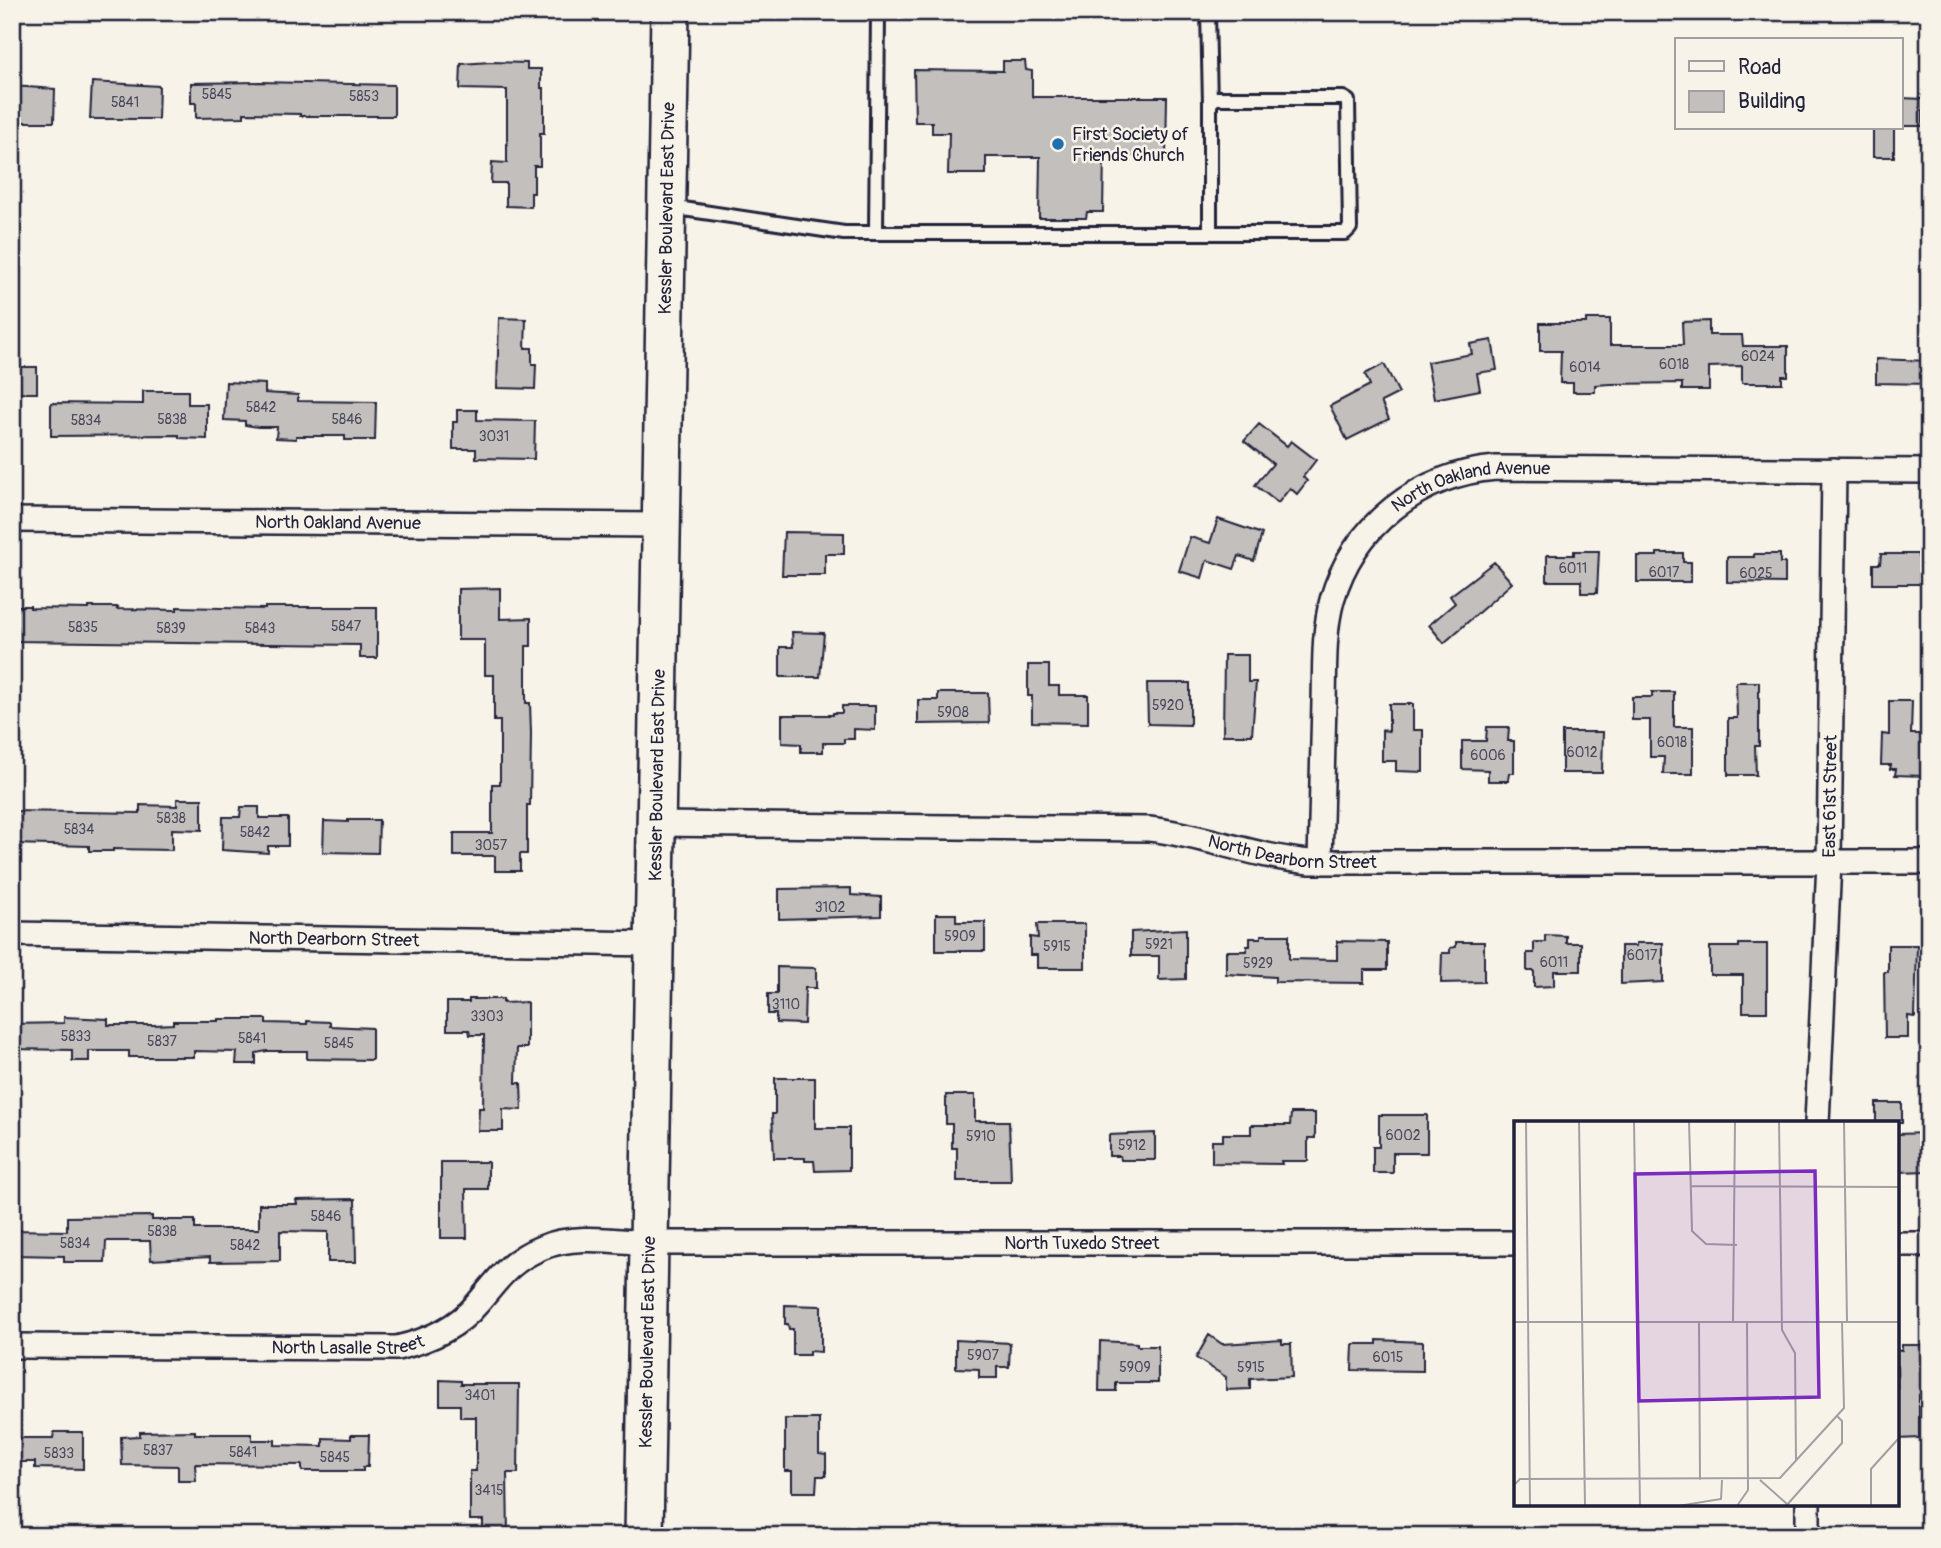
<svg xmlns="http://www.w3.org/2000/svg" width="1941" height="1548" font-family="Pangolin,sans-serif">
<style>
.building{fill:#c2bfbd;stroke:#22223b;stroke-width:2}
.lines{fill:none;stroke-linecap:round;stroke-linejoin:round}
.lane-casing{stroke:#22223b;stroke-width:18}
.street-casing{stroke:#22223b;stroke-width:28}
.primary-casing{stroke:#22223b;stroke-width:42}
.lane{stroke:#f7f3e8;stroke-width:12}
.street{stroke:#f7f3e8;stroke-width:23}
.primary{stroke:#f7f3e8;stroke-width:37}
.poi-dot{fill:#1f6fb2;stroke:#f7f3e8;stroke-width:2.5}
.labels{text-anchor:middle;stroke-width:5;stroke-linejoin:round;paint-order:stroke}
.number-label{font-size:14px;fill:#4a495c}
.poi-label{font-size:18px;fill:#22223b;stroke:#f7f3e8;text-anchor:start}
.street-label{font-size:18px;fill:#22223b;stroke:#f7f3e8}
.inset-road{fill:none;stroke:#a29fa3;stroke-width:2}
.view{fill:#7b2cbf;fill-opacity:0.15;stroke:#7b2cbf;stroke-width:3.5}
.inset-edge{fill:none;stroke:#22223b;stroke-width:3.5}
</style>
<rect width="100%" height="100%" fill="#f7f3e8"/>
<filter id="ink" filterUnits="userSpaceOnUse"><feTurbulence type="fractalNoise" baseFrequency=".0143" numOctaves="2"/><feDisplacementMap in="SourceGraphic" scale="14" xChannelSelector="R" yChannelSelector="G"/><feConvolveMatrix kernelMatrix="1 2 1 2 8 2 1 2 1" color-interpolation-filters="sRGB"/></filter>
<g filter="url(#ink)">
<!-- building -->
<path class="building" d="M 1003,61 L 1025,61 L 1026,70 L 1032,71 L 1032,97 L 1167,97 L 1166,156 L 1104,156 L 1103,212 L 1087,212 L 1086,218 L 1039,218 L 1040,157 L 986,157 L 986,174 L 948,174 L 949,133 L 932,133 L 932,122 L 915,122 L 914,70 L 1003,71 Z
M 491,62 L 527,63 L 527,69 L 541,69 L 541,88 L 544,88 L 544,133 L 540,133 L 540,166 L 534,166 L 534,193 L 531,193 L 531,207 L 506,206 L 506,183 L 491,183 L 492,162 L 507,163 L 507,90 L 460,89 L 461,64 Z
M 92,82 L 159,86 L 158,119 L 90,119 Z
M 260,82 L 394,85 L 394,116 L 300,116 L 300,114 L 244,113 L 244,117 L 196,118 L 196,103 L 191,103 L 191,83 Z
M 12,86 L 55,89 L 54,122 L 12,122 Z
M 1901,98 L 1923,99 L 1923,126 L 1901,126 Z
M 1873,128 L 1894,128 L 1894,157 L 1873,157 Z
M 499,318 L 526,319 L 525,348 L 532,348 L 532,364 L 536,364 L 535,389 L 497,388 Z
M 1586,319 L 1610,319 L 1610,345 L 1683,345 L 1682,322 L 1709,321 L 1709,335 L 1742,335 L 1743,346 L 1788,346 L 1788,376 L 1782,376 L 1782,383 L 1742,383 L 1742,366 L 1709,367 L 1709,390 L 1682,390 L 1682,383 L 1611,384 L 1595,385 L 1595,392 L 1573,392 L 1573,383 L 1560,383 L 1561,351 L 1540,351 L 1540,323 L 1586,323 Z
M 1492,340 L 1497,370 L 1477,373 L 1480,390 L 1434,399 L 1427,362 L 1472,354 L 1470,344 Z
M 1876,359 L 1929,361 L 1929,384 L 1876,383 Z
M 1384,364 L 1399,393 L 1381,402 L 1389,419 L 1347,440 L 1330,406 L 1370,385 L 1365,374 Z
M 12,367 L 37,367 L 37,393 L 12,393 Z
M 226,382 L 265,384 L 265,393 L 298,395 L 298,401 L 376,402 L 375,440 L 345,440 L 345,436 L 296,436 L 296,439 L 276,438 L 277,427 L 258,427 L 245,425 L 245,421 L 224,420 Z
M 143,391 L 188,391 L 188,404 L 207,404 L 207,439 L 179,438 L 179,435 L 51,436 L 51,403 L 143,404 Z
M 457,410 L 477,410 L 477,420 L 535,421 L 534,459 L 476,458 L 476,449 L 453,449 L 453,422 L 457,422 Z
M 1259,424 L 1287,446 L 1291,441 L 1316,460 L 1303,477 L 1307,481 L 1297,494 L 1290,488 L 1278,503 L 1255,485 L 1273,464 L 1244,441 Z
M 1218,519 L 1262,534 L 1254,561 L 1239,556 L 1234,569 L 1207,560 L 1202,578 L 1179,571 L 1190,537 L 1210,543 Z
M 784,532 L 844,533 L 844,554 L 825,554 L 825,575 L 782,575 Z
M 1574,551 L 1599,551 L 1597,593 L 1581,593 L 1581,581 L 1547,581 L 1547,555 L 1574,555 Z
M 1657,553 L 1683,553 L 1683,562 L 1691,562 L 1691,582 L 1637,582 L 1637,556 L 1657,556 Z
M 1754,554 L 1780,554 L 1780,563 L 1785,563 L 1785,583 L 1727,582 L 1727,557 L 1754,557 Z
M 1881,554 L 1918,554 L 1918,557 L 1928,557 L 1928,584 L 1873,584 L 1873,564 L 1880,564 Z
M 1494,562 L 1512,583 L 1444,643 L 1429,625 L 1455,603 L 1450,596 Z
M 500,588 L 500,619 L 531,618 L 531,646 L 526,646 L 526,703 L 530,703 L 531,733 L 530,805 L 527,805 L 527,854 L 520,854 L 520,871 L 495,871 L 495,856 L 454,856 L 454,833 L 492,833 L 492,784 L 500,784 L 500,721 L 494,721 L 494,675 L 485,675 L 485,640 L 458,640 L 458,589 Z
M 12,606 L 30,606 L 30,608 L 89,609 L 89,607 L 118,607 L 117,609 L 177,610 L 177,607 L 265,609 L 265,607 L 377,607 L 377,658 L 360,658 L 360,645 L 12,641 Z
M 792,632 L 824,633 L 820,677 L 780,677 L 780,647 L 793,647 Z
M 1224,655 L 1248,655 L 1248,682 L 1256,682 L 1252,735 L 1223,735 Z
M 1028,665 L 1049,665 L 1049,686 L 1059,686 L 1059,695 L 1088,695 L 1088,723 L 1032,722 L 1032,696 L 1028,696 Z
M 1736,682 L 1759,682 L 1759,746 L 1755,746 L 1756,775 L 1728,775 L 1728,718 L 1737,718 Z
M 1147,683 L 1190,683 L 1190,725 L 1148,724 Z
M 1652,692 L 1674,692 L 1674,727 L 1693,727 L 1693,774 L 1663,774 L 1664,757 L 1650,757 L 1650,720 L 1632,720 L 1632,697 L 1652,697 Z
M 938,693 L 988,693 L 989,723 L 918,724 L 918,700 L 938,700 Z
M 1889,701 L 1912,701 L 1911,734 L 1924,734 L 1924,776 L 1895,775 L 1896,769 L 1890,769 L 1891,765 L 1881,765 L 1882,734 L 1889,735 Z
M 1389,704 L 1413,704 L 1413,730 L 1423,730 L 1423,772 L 1396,771 L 1396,761 L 1382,761 L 1382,730 L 1389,731 Z
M 842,706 L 875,706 L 875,730 L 854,729 L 854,739 L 844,739 L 844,743 L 823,743 L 823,752 L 801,752 L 801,744 L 782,743 L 782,715 L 833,715 L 833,713 L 842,713 Z
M 1487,727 L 1509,727 L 1508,741 L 1514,741 L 1514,773 L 1509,773 L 1508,781 L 1488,781 L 1488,770 L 1462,769 L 1462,741 L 1486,741 Z
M 1562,732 L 1603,732 L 1602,773 L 1562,773 Z
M 177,799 L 202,799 L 202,830 L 172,829 L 172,850 L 113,849 L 113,851 L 89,851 L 89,846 L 12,844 L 12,811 L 140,813 L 140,805 L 177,806 Z
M 241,807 L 259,807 L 259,818 L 288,818 L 288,846 L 268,846 L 268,853 L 222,850 L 223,817 L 240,817 Z
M 348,820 L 379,820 L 378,853 L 323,852 L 324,821 L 348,822 Z
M 851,888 L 851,895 L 881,897 L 881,916 L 779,919 L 779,889 Z
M 936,914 L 956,914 L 956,922 L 985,922 L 985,951 L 936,951 Z
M 1037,924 L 1085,924 L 1085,968 L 1037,968 L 1037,955 L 1030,955 L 1030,937 L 1038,938 Z
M 1186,929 L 1186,979 L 1159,980 L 1159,956 L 1131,956 L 1131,932 Z
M 1261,935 L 1289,935 L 1289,959 L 1337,960 L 1337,941 L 1387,942 L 1387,970 L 1364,970 L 1364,983 L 1275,982 L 1275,977 L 1226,974 L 1226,951 L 1247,951 L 1247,946 L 1250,946 L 1250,938 L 1261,938 Z
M 1545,935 L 1566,936 L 1566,943 L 1581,943 L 1581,971 L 1554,971 L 1554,986 L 1534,987 L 1534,971 L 1527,971 L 1527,953 L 1534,953 L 1534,942 L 1545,942 Z
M 1456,942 L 1484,942 L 1484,982 L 1441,983 L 1442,953 L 1450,953 L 1450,948 L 1456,947 Z
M 1636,943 L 1663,943 L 1663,982 L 1621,984 L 1621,946 L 1636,946 Z
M 1739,944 L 1767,944 L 1767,1012 L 1743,1012 L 1743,975 L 1710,975 L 1710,947 L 1739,947 Z
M 1888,945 L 1917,945 L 1915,1017 L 1908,1016 L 1908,1038 L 1885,1038 L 1884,972 L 1888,972 Z
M 777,967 L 816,968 L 816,988 L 805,988 L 804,1024 L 776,1023 L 776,1014 L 768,1014 L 768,994 L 777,994 Z
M 469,999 L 503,999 L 503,1003 L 527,1002 L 527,1048 L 517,1048 L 516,1083 L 521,1083 L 522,1110 L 503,1109 L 503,1131 L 478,1131 L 479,1108 L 483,1108 L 484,1035 L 470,1035 L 469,1030 L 447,1030 L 447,1002 L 469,1002 Z
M 64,1017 L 108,1019 L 108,1025 L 154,1025 L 173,1024 L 173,1021 L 218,1021 L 218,1019 L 266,1019 L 266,1023 L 307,1024 L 307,1021 L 330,1022 L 330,1026 L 372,1028 L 372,1060 L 307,1059 L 307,1051 L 267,1051 L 256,1053 L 256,1064 L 236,1064 L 237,1052 L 194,1051 L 194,1057 L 129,1057 L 129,1051 L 89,1051 L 89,1061 L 72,1061 L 72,1050 L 12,1049 L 12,1024 L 64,1023 Z
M 775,1078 L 815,1078 L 815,1128 L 849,1128 L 849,1170 L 815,1171 L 814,1161 L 805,1161 L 805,1158 L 774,1158 L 772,1114 L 775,1114 Z
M 946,1095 L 975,1095 L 975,1121 L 1009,1121 L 1011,1181 L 957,1181 L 957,1148 L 952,1148 L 952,1124 L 946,1124 Z
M 1876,1103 L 1902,1103 L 1902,1123 L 1876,1123 Z
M 1291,1113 L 1315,1113 L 1315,1138 L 1308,1138 L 1308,1161 L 1281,1161 L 1282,1164 L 1212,1163 L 1212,1141 L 1223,1141 L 1223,1134 L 1251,1134 L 1251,1125 L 1290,1125 Z
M 1379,1115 L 1427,1115 L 1427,1153 L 1393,1153 L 1393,1173 L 1373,1173 L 1373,1147 L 1379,1147 Z
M 1155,1133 L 1155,1160 L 1121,1160 L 1120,1156 L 1109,1156 L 1109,1135 Z
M 1927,1133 L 1927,1171 L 1898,1172 L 1897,1134 Z
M 441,1162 L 488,1162 L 488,1189 L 466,1189 L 467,1238 L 441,1238 Z
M 355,1199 L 356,1262 L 328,1262 L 328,1232 L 280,1231 L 280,1261 L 210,1262 L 210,1257 L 151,1260 L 150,1241 L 106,1241 L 105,1262 L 64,1262 L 64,1256 L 12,1255 L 12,1230 L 67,1231 L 67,1217 L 152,1216 L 152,1220 L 195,1220 L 195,1229 L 259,1229 L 259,1204 L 297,1204 L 296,1200 Z
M 785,1305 L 821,1306 L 821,1352 L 809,1351 L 809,1355 L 793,1355 L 793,1329 L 789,1329 L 788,1324 L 785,1324 Z
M 1209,1335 L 1222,1344 L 1282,1340 L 1282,1344 L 1291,1344 L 1292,1377 L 1250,1379 L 1250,1389 L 1226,1390 L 1226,1377 L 1196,1358 Z
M 956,1340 L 1010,1343 L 1009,1367 L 997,1367 L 997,1378 L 979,1378 L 979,1369 L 956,1368 Z
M 1377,1340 L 1423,1342 L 1423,1371 L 1352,1370 L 1353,1344 L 1377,1344 Z
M 1100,1341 L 1137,1343 L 1137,1346 L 1158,1346 L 1158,1383 L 1116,1383 L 1116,1391 L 1099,1391 Z
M 1902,1345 L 1929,1345 L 1929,1395 L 1919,1395 L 1919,1438 L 1898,1439 L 1897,1350 L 1902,1350 Z
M 440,1380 L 461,1381 L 461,1384 L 519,1384 L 518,1473 L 507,1473 L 508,1536 L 483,1536 L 483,1520 L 470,1520 L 470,1471 L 476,1471 L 476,1417 L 460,1417 L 460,1405 L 440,1405 Z
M 785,1419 L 819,1419 L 819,1454 L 826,1455 L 826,1476 L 817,1476 L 816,1492 L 792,1492 L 792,1471 L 785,1471 Z
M 195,1431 L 195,1434 L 252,1434 L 252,1440 L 275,1440 L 275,1445 L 323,1446 L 323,1438 L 351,1439 L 351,1435 L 369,1435 L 368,1467 L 363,1467 L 363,1471 L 302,1471 L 302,1465 L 195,1464 L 196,1481 L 178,1481 L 178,1466 L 122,1465 L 121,1437 L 140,1436 L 140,1432 Z
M 54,1432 L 83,1432 L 83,1469 L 35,1468 L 35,1462 L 12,1462 L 12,1438 L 53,1438 Z"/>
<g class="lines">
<defs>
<path id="lane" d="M 1208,12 L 1210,104
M 670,207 L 844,233 L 1345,233 L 1350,228 L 1348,101 L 1343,98 L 1215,98 L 1210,104 L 1210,233
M 876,233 L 878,12"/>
<g id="street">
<path id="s1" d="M 12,520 L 661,525"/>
<path id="s2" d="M 656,824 L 1149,829 C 1204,835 1255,857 1310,862 L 1929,862"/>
<path id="s3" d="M 1320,862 C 1321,809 1323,755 1324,702 C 1325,669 1323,633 1332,600 C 1353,526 1419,474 1496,468 L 1929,471"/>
<path id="s4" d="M 12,934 L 655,944"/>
<path id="s5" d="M 1817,1123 L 1829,862 L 1834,470"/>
<path d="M 1897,1244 L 1929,1244"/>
<path id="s6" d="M 12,1346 L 397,1348 C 427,1341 457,1328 477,1304 C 498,1280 509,1261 541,1248 C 573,1234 614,1241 648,1243 L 1516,1243"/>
<path d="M 1808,1536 L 1808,1504"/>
</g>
<g id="primary">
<path id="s7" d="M 644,1536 L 670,12"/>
</g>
</defs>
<!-- lane casing -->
<use href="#lane" class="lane-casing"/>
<!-- street casing -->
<use href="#street" class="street-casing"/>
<!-- primary casing -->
<use href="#primary" class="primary-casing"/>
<!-- lane -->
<use href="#lane" class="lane"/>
<!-- street -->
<use href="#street" class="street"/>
<!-- primary -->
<use href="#primary" class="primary"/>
</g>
</g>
<!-- markers -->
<circle class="poi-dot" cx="1058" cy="144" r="7"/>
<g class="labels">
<!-- number labels -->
<g class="number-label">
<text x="217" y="99">5845</text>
<text x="364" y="101">5853</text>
<text x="125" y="107">5841</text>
<text x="1758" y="361">6024</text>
<text x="1674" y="369">6018</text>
<text x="1585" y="372">6014</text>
<text x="261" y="412">5842</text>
<text x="172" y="424">5838</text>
<text x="347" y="424">5846</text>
<text x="86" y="425">5834</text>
<text x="494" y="441">3031</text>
<text x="1573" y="573">6011</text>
<text x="1664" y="577">6017</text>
<text x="1756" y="578">6025</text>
<text x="346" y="631">5847</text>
<text x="83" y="632">5835</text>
<text x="171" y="633">5839</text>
<text x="260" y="633">5843</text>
<text x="1168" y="710">5920</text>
<text x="953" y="717">5908</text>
<text x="1672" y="747">6018</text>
<text x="1582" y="757">6012</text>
<text x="1488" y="760">6006</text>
<text x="171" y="823">5838</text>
<text x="79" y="834">5834</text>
<text x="255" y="837">5842</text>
<text x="491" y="850">3057</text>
<text x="830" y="912">3102</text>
<text x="960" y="941">5909</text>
<text x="1159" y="949">5921</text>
<text x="1057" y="951">5915</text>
<text x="1642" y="960">6017</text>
<text x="1554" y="967">6011</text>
<text x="1258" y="968">5929</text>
<text x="786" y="1009">3110</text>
<text x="487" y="1021">3303</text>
<text x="76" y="1041">5833</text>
<text x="252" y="1043">5841</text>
<text x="162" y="1046">5837</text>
<text x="339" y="1048">5845</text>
<text x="1403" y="1140">6002</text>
<text x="981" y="1141">5910</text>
<text x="1132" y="1150">5912</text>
<text x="326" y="1221">5846</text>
<text x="162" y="1236">5838</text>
<text x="75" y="1248">5834</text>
<text x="245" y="1250">5842</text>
<text x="983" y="1360">5907</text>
<text x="1388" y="1362">6015</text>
<text x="1135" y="1372">5909</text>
<text x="1251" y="1372">5915</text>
<text x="480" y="1400">3401</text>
<text x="158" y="1455">5837</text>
<text x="243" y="1457">5841</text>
<text x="59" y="1458">5833</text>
<text x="335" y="1462">5845</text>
<text x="489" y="1495">3415</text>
</g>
<!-- poi labels -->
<g class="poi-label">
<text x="1072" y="140">First Society of<tspan x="1072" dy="21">Friends Church</tspan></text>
</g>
<!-- street labels -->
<g class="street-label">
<text dy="6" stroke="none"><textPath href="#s7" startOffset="1328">Kessler Boulevard East Drive</textPath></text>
<text dy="6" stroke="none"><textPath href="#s3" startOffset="458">North Oakland Avenue</textPath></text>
<text dy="6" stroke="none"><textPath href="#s1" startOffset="326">North Oakland Avenue</textPath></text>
<text dy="6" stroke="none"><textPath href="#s7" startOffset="761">Kessler Boulevard East Drive</textPath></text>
<text dy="6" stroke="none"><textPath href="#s5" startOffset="327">East 61st Street</textPath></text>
<text dy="6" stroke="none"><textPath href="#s2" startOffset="639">North Dearborn Street</textPath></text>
<text dy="6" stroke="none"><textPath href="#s4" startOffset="322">North Dearborn Street</textPath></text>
<text dy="6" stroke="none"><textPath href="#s6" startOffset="1106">North Tuxedo Street</textPath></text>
<text dy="6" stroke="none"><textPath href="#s7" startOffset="194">Kessler Boulevard East Drive</textPath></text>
<text dy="6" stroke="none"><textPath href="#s6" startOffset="336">North Lasalle Street</textPath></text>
</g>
</g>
<!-- overview -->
<g transform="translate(1514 1121)">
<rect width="385" height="385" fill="#f7f3e8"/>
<path class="inset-road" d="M 12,0 L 16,385M 65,0 L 71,385M 120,0 L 126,385M 175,0 L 178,110 L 192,123 L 223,124M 265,0 L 268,209 L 281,232 L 282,339M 330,0 L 333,201M 176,65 L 385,66M 0,201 L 385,201M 185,201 L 186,359M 219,201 L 221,0M 246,359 L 273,383M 0,364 L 6,358 L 266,357 L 330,287 L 328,201M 164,385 L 207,378 L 208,359M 223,385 L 234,369 L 233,201M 272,385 L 328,322 L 328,300 L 323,295M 357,385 L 357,348 L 385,317"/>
<path class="view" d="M 301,50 L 305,276 L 125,280 L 121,53 Z"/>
<rect width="385" height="385" class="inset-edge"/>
</g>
<!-- margin -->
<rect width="1941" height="1548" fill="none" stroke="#f7f3e8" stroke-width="42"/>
<rect x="21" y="21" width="1899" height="1506" fill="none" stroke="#22223b" stroke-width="2.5" filter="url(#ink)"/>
<!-- legend -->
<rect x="1675" y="38" width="228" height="91" fill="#f7f3e8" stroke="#a29fa3" stroke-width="2"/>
<rect x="1689" y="61" width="35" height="10" fill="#f7f3e8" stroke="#a29fa3" stroke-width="2"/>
<text x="1738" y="74" font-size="21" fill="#22223b">Road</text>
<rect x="1689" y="91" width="35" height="21" fill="#c2bfbd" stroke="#a29fa3" stroke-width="2"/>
<text x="1738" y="108" font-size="21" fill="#22223b">Building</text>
</svg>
